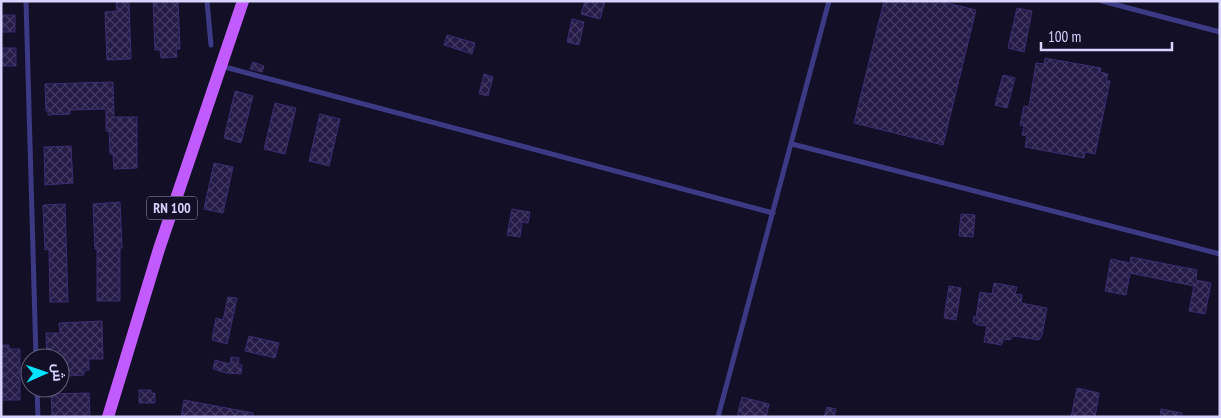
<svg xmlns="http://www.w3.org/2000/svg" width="1221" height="418" font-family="'PT Sans Narrow',Cairo,sans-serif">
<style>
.building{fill:url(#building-cross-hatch);stroke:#3b2d73}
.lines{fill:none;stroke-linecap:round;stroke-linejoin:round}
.lane{stroke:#3d3a85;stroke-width:5}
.primary{stroke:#c25bff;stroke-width:12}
.labels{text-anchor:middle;stroke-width:4;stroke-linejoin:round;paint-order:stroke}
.shield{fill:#130f26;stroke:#9e99be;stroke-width:1}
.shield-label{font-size:14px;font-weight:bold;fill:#d9d4ff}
</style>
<defs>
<pattern id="building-cross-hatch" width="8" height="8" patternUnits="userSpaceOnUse" patternTransform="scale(1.25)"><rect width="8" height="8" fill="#241b47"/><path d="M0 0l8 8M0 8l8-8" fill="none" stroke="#433b63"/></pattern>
</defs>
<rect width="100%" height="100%" fill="#130f26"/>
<!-- building -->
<path class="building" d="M 116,1 L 129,1 L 131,59 L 107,60 L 105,12 L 117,11 Z
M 153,1 L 178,1 L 180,49 L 176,49 L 177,57 L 161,58 L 160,50 L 155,50 Z
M 585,1 L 605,1 L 600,19 L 581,14 Z
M 884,1 L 939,1 L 976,10 L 943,145 L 854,123 Z
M 1017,8 L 1032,11 L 1024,52 L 1008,48 Z
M 1,15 L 15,15 L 15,32 L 1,32 Z
M 572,19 L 584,22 L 579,45 L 567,42 Z
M 447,35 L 475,43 L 472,54 L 444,45 Z
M 1,48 L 16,48 L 16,66 L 1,66 Z
M 1045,58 L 1101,68 L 1100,72 L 1108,74 L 1106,81 L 1110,81 L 1095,154 L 1085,152 L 1084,158 L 1025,147 L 1027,136 L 1022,135 L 1024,126 L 1020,125 L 1024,106 L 1029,107 L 1036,63 L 1044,64 Z
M 253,62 L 264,66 L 262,72 L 250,69 Z
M 484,74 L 493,77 L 488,96 L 479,94 Z
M 1003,75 L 1015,78 L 1007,108 L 995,105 Z
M 113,82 L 114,117 L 137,117 L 137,168 L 114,169 L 113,154 L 110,154 L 109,131 L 106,131 L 106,109 L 70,110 L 70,114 L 48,115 L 48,111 L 46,111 L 45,84 Z
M 235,91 L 253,96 L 241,143 L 224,138 Z
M 275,103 L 296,108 L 285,154 L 264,149 Z
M 320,114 L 340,119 L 329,166 L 309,161 Z
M 71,146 L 73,183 L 45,185 L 44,147 Z
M 214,163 L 233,167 L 223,213 L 204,209 Z
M 120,202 L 122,248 L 120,248 L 120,301 L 97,301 L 97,249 L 95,249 L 93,204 Z
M 65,204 L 68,302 L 50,302 L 49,249 L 45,250 L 43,205 Z
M 512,209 L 530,212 L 528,223 L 522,222 L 520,237 L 507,235 Z
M 961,214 L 975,215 L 973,237 L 959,236 Z
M 1131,257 L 1197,270 L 1196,280 L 1211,283 L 1205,314 L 1189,311 L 1194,286 L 1130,273 L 1126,295 L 1105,291 L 1111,259 L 1130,263 Z
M 994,283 L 1017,287 L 1015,294 L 1022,295 L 1021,303 L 1047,308 L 1042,335 L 1039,340 L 1013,336 L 1010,340 L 1004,339 L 1001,345 L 984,342 L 987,326 L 978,325 L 973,322 L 974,316 L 976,317 L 980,292 L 992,294 Z
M 949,286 L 961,288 L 956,320 L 944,318 Z
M 228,297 L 237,298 L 227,344 L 212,340 L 216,318 L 223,320 Z
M 102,321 L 103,359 L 89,359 L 89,370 L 84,371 L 84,375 L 68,376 L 68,373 L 60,373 L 60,358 L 47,358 L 46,333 L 60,333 L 59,323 Z
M 249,336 L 279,343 L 275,358 L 245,351 Z
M 1,345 L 9,345 L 9,349 L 20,349 L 20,400 L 1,400 Z
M 231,357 L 239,358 L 238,364 L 242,365 L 241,374 L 226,373 L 213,369 L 215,360 L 230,364 Z
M 1077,388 L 1099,393 L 1095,417 L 1071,417 Z
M 139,390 L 151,390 L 151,393 L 155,393 L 155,403 L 139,403 Z
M 89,393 L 90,417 L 52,417 L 51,394 Z
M 742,397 L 769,404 L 766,417 L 737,417 Z
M 184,400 L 253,413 L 253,417 L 181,417 Z
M 827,407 L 836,409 L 834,417 L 824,417 Z
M 1161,409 L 1182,413 L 1182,417 L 1160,417 Z"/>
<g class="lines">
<!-- lane -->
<path class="lane" d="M 26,1 L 36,358
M 207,1 L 211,45
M 1102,1 L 1220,32
M 221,66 L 773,213
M 792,144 L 1220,254
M 37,388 L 38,417
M 718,417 L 829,1"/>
<!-- primary -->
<path class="primary" d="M 108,417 L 159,249 L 243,1"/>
</g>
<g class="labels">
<!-- shield labels -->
<rect class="shield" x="147" y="196.5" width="50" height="23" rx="4"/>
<g class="shield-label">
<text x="172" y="213">RN 100</text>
</g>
</g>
<!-- border -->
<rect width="1221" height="418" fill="none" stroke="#d9d4ff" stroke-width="5"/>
<!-- north arrow -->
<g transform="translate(45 373) rotate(88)"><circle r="24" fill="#130f26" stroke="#625e7d"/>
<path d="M0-4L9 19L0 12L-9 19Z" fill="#00e5ff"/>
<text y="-8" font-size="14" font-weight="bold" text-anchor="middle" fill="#d9d4ff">ش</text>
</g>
<!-- scale -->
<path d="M1041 42v8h131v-8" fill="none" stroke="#d9d4ff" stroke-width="2.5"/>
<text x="1048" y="42" font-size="15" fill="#d9d4ff" stroke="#130f26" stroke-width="4" paint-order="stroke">100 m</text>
</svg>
